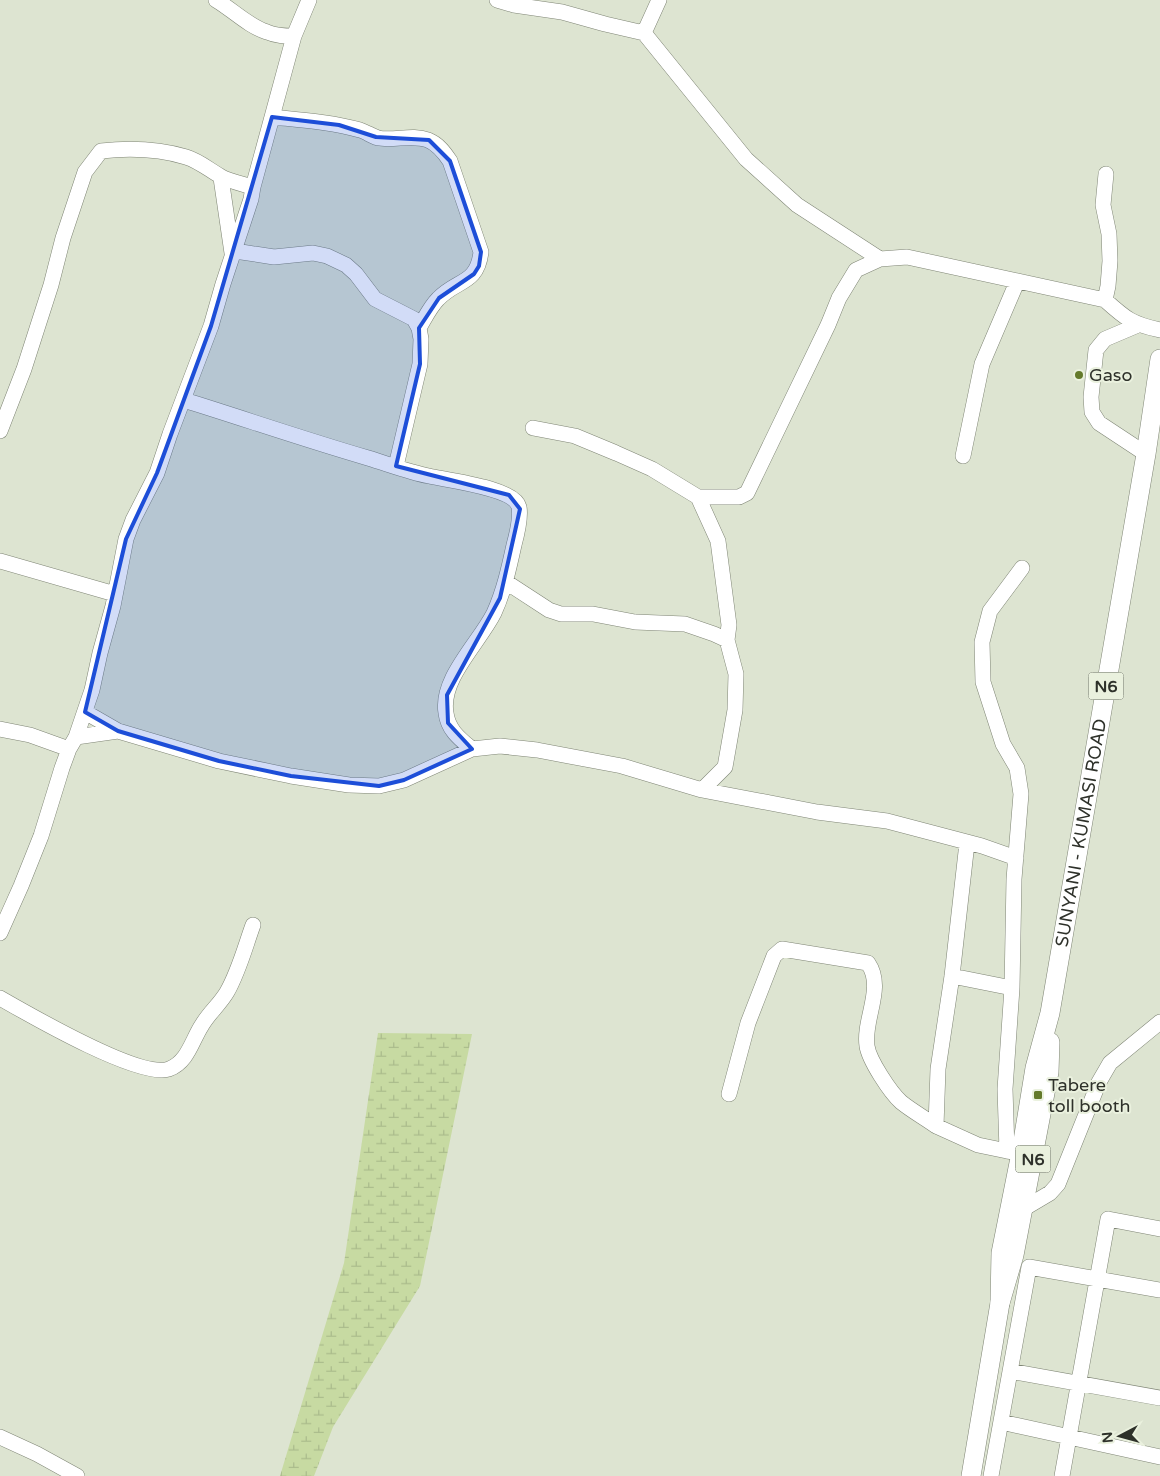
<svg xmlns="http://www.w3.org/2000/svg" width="1160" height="1476" font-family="'Varela Round',sans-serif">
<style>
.wetland{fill:url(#wetland-marsh)}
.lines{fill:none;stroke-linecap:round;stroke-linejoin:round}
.minor-casing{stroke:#7f8575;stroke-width:16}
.major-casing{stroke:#7f8575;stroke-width:20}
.minor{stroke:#fff;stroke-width:15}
.major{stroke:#fff;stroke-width:19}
.marked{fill:#1d4ed8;fill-opacity:0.2;stroke:#1d4ed8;stroke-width:4;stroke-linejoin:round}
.poi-dot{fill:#647a2b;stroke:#eaf1de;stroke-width:2}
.labels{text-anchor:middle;stroke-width:4;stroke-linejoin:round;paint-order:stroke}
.shield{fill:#eaf1de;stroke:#666b60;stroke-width:1}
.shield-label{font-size:16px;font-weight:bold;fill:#2e312a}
.poi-label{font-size:18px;fill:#2e312a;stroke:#eaf1de;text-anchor:start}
.street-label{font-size:18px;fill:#2e312a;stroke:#eaf1de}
</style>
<defs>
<pattern id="wetland-marsh" width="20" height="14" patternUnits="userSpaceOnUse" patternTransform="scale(1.25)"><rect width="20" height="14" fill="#c7daa2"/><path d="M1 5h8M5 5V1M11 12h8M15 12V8" fill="none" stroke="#abbc8c"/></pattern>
</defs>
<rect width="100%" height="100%" fill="#dde4d1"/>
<!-- wetland -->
<path class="wetland" d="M 378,1033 L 472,1034 L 420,1286 L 333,1427 L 314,1476 L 280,1476 L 344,1263 Z"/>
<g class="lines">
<defs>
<path id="minor" d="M 216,0 C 233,10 248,26 267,32 C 276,36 285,36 294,36
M 497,0 L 514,5 L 562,12 L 605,24 L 644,33 L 659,0
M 644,33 L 746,159 L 797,205 L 880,259
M 272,117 C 301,120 332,122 360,130 C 366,132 372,136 378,138 C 394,141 413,134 428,140 C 438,144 444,152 450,161 L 481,252 C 477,285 457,279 438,299 C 430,307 425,318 419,328
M 1106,174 L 1103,205 L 1109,234 L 1110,261 L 1108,286 L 1105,300 C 1126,319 1132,324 1160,330
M 221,178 L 232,253
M 235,251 L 274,257 L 313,253 L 327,256 L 346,265 L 356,274 L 375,299 L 414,319 L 419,328 L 421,339 L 420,364 L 396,466
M 1138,325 L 1105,339 L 1096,350 L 1091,397 L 1092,412 L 1099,423 L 1146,454
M 184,400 C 245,419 306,440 368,458 C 388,464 409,472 429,476 C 447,480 515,488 519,507 C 521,518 517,534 514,545 C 509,568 504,591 494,613 C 479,643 440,679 446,713 C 448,730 460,739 472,749
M 533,428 L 575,436 L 616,453 L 652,469 L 698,497 L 718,541 L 729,625 L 727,640
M 0,431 L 24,369 L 51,285 L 63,238 L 85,172 L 101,151 C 128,148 159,149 186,157 C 199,161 208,169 220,176 C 228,181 243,184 253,187
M 963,456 L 982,364 L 1017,282
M 698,497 L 739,497 L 747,493 L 828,325 L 839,298 L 856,270 L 880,259 L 907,257 L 1105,300
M 0,561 L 115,594
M 506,582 L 549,610 L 561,614 L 593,614 L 635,622 L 685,624 L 714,634 L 727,640 L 736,674 L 735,710 L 725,767 L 702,790
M 85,712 L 118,731 L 219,761 L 291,776 L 349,785 L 379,786 L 404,780 L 472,749 L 500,746 L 537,750 L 622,766 L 702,790 L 817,812 L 887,821 L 982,846 L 1016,858
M 0,729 L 30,735 L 69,749
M 76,737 L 118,731
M 967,843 L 952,976 L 938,1069 L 936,1126 L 978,1145 L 1007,1151
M 0,933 L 21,886 L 41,836 L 62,768 L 69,749 L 76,737 L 92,690 L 100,653 L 113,606 L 126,539 L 133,520 L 157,473 L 170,434 L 211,326 L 223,284 L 251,199 L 253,187 L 294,36 L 309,0
M 952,976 L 1012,988
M 0,998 C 28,1014 140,1079 169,1069 C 188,1062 192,1040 202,1025 C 209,1013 220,1004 227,992 C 239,971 245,947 253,925
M 729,1094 L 748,1023 L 774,956 L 782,949 L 868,963 C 885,988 863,1019 867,1046 C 869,1060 890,1092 901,1102 C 912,1111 925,1118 936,1126
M 1021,1153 L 1007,1151 L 1005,1089 L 1012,988 L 1014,879 L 1021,794 L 1017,768 L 1003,744 L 983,682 L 982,642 L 990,611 L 1022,568
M 1023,1209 L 1050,1193 L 1058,1184 L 1099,1082 L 1110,1063 L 1160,1022
M 1010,1371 L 1160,1398
M 1001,1422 L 1160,1457
M 0,1437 L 37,1454 L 77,1476
M 991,1476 L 1029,1267 L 1160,1290
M 1062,1476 L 1108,1219 L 1160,1229"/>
<g id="major">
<path id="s1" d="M 1000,1303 L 1001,1253 L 1021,1153 L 1035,1068 L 1050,1013 L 1146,454 L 1160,359"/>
<path d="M 971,1476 L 1000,1303 L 1014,1255 L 1049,1072 L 1050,1042"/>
</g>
</defs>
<!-- minor casing -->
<use href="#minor" class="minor-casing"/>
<!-- major casing -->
<use href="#major" class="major-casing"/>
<!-- minor -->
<use href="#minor" class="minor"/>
<!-- major -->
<use href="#major" class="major"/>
</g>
<!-- marked area -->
<path class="marked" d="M 272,117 L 339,125 L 376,137 L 429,140 L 450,161 L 481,252 L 479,266 L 474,274 L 439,298 L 419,328 L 420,364 L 396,466 L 509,495 L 520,509 L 500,598 L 447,695 L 448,723 L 472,749 L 404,780 L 379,786 L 291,776 L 219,761 L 118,731 L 85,712 L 126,539 L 157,473 L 211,326 Z"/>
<!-- markers -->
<g class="poi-dot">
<circle cx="1079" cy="375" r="5"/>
<rect x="1033" y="1090" width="10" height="10" rx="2.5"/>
</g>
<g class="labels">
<!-- shield labels -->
<g class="shield">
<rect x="1088.5" y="672.5" width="35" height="27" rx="4"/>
<rect x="1015.5" y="1145.5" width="35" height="27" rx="4"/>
</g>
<g class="shield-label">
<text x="1106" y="692">N6</text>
<text x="1033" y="1165">N6</text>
</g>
<!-- poi labels -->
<g class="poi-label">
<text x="1089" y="381">Gaso</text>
<text x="1048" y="1091">Tabere<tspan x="1048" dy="21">toll booth</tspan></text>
</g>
<!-- street labels -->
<g class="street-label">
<text dy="6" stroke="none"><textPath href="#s1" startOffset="478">SUNYANI - KUMASI ROAD</textPath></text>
</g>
</g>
<!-- north arrow -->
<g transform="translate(1120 1436) rotate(264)" stroke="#eaf1de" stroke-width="4" paint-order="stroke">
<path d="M0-4L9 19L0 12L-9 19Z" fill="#2e312a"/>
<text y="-8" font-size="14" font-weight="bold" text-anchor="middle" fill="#2e312a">N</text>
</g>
</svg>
